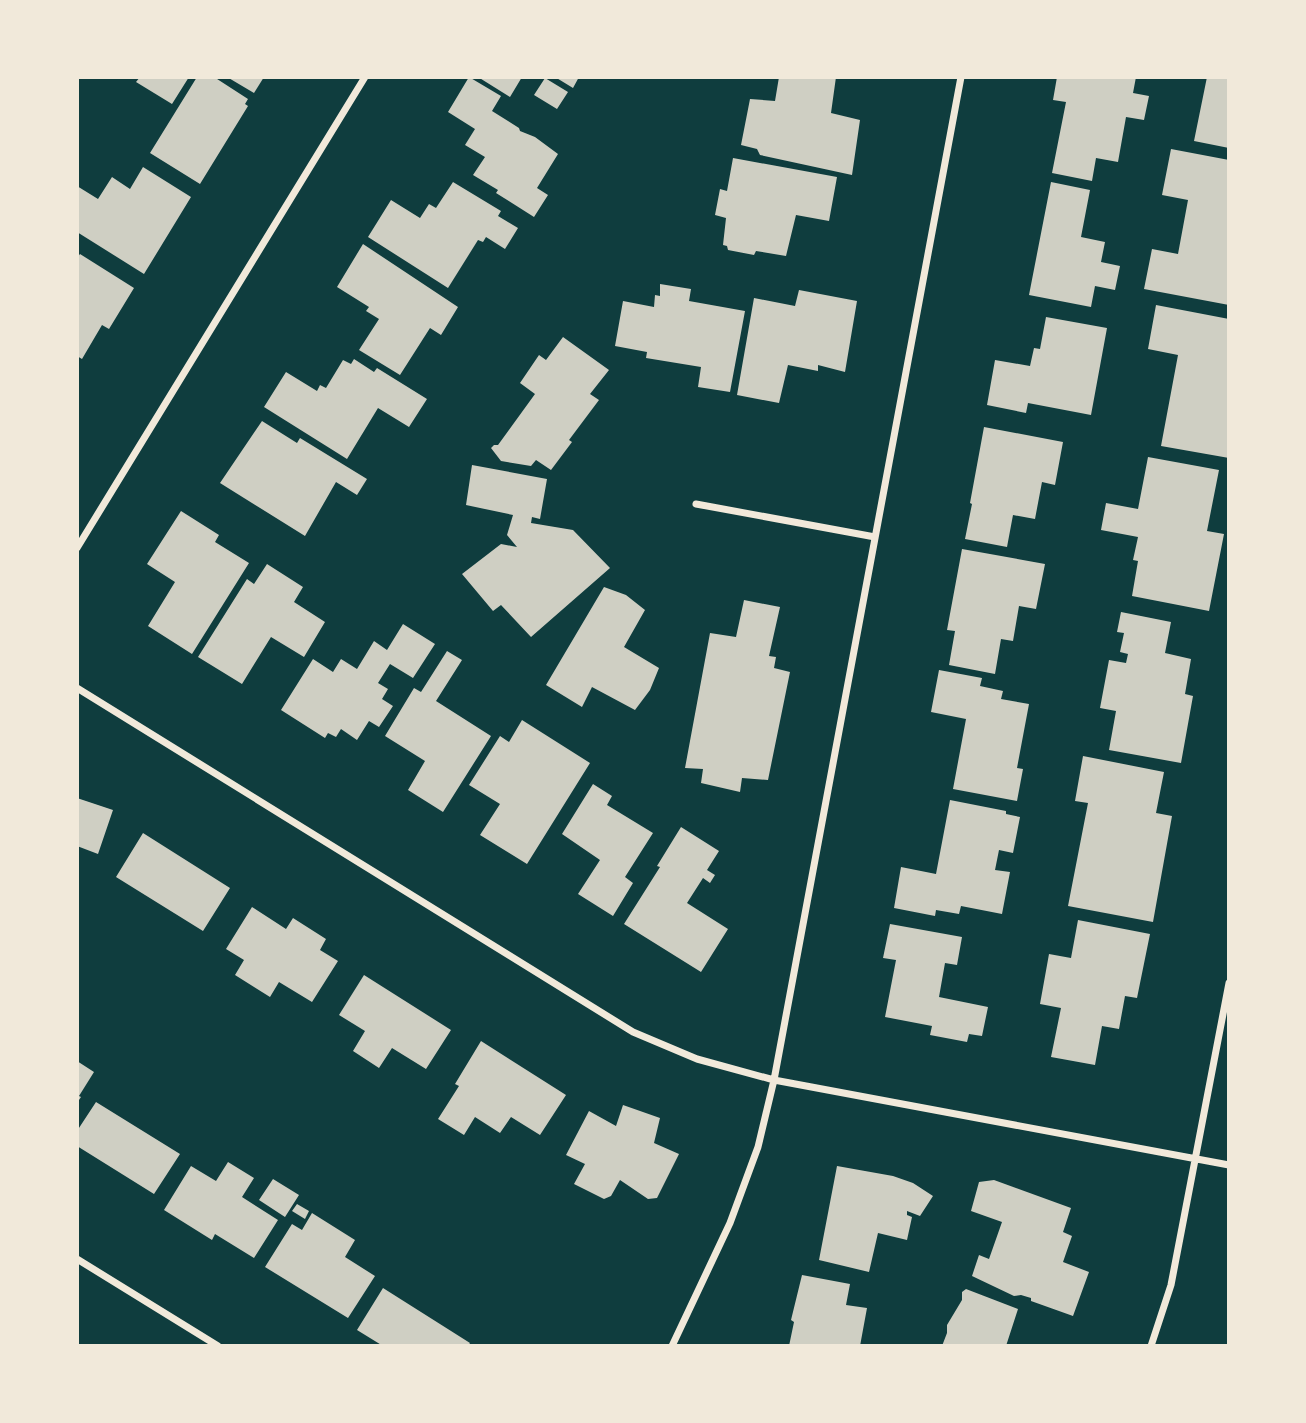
<svg xmlns="http://www.w3.org/2000/svg" width="1306" height="1423" font-family="'Space Grotesk',sans-serif">
<style>
.building{fill:#cfcfc3}
.lines{fill:none;stroke-linecap:round;stroke-linejoin:round}
.minor{stroke:#f1e9da;stroke-width:7}
</style>
<rect width="100%" height="100%" fill="#0f3d3e"/>
<!-- building -->
<path class="building" d="M 140,77 L 189,77 L 172,104 L 136,82 Z
M 197,77 L 214,77 L 248,99 L 245,104 L 248,106 L 200,184 L 150,153 Z
M 227,77 L 264,77 L 254,93 Z
M 469,77 L 501,96 L 492,111 L 519,128 L 520,131 L 535,137 L 558,154 L 537,188 L 548,195 L 534,217 L 496,193 L 498,190 L 473,175 L 485,157 L 465,145 L 475,129 L 448,112 Z
M 478,77 L 522,77 L 510,97 Z
M 555,77 L 579,77 L 573,88 Z
M 779,77 L 836,77 L 831,113 L 860,120 L 852,175 L 760,155 L 757,149 L 741,145 L 750,99 L 775,101 Z
M 1057,77 L 1136,77 L 1133,93 L 1149,96 L 1144,120 L 1126,117 L 1118,162 L 1096,158 L 1092,181 L 1052,173 L 1066,102 L 1053,100 Z
M 1207,77 L 1229,77 L 1229,148 L 1194,141 Z
M 545,78 L 568,92 L 557,109 L 534,95 Z
M 1171,149 L 1229,160 L 1229,305 L 1144,289 L 1152,249 L 1178,254 L 1188,200 L 1162,195 Z
M 733,158 L 837,177 L 829,221 L 796,215 L 786,256 L 756,251 L 754,255 L 728,250 L 727,246 L 723,245 L 726,218 L 715,215 L 720,189 L 727,191 Z
M 143,167 L 191,197 L 144,274 L 77,232 L 77,186 L 98,199 L 112,177 L 130,189 Z
M 453,182 L 501,211 L 498,216 L 518,228 L 505,249 L 486,237 L 483,242 L 478,240 L 448,288 L 368,237 L 391,200 L 420,218 L 429,204 L 436,208 Z
M 1051,182 L 1090,190 L 1081,237 L 1105,242 L 1101,262 L 1120,266 L 1115,290 L 1095,286 L 1091,307 L 1029,295 Z
M 363,244 L 458,307 L 441,335 L 430,328 L 400,375 L 359,350 L 379,319 L 366,311 L 369,307 L 337,287 Z
M 80,254 L 134,288 L 109,329 L 102,325 L 82,359 L 77,356 L 77,258 Z
M 660,284 L 691,289 L 689,301 L 745,311 L 730,392 L 698,387 L 701,367 L 646,358 L 647,352 L 615,346 L 623,301 L 654,307 L 655,295 L 660,296 Z
M 799,290 L 857,301 L 845,372 L 818,365 L 818,371 L 788,365 L 779,403 L 737,395 L 754,298 L 795,306 Z
M 1156,305 L 1229,319 L 1229,458 L 1161,446 L 1178,355 L 1148,349 Z
M 1046,317 L 1107,328 L 1091,415 L 1028,403 L 1026,413 L 987,405 L 995,360 L 1030,366 L 1034,348 L 1040,349 Z
M 563,337 L 609,370 L 590,394 L 599,400 L 569,440 L 572,442 L 551,470 L 536,460 L 531,466 L 501,461 L 491,448 L 494,445 L 498,445 L 535,394 L 520,383 L 539,355 L 546,360 Z
M 354,359 L 374,372 L 377,368 L 427,399 L 409,427 L 378,408 L 347,459 L 264,407 L 286,372 L 317,391 L 320,385 L 326,388 L 343,360 L 351,364 Z
M 262,421 L 297,443 L 300,438 L 367,479 L 357,495 L 336,482 L 305,536 L 220,483 Z
M 984,427 L 1063,442 L 1055,485 L 1042,482 L 1035,519 L 1013,515 L 1007,547 L 965,539 L 972,504 L 970,503 Z
M 1148,457 L 1219,470 L 1207,531 L 1224,534 L 1209,611 L 1132,596 L 1138,561 L 1133,560 L 1138,537 L 1101,530 L 1106,503 L 1138,509 Z
M 472,465 L 547,479 L 540,519 L 532,517 L 531,523 L 573,530 L 610,568 L 531,637 L 501,605 L 493,611 L 462,574 L 501,544 L 517,547 L 507,535 L 513,515 L 466,505 Z
M 181,511 L 219,535 L 215,542 L 249,563 L 192,654 L 148,626 L 175,582 L 147,564 Z
M 962,549 L 1045,564 L 1036,609 L 1019,606 L 1013,641 L 1001,639 L 995,674 L 949,665 L 955,631 L 947,630 Z
M 267,564 L 303,587 L 294,602 L 325,622 L 304,657 L 271,637 L 242,684 L 198,657 L 247,579 L 254,584 Z
M 604,587 L 626,595 L 645,610 L 624,647 L 659,668 L 650,690 L 635,710 L 592,687 L 582,707 L 546,685 Z
M 744,600 L 780,607 L 769,656 L 776,657 L 774,668 L 790,672 L 768,780 L 742,778 L 740,792 L 701,783 L 703,769 L 685,768 L 710,633 L 736,637 Z
M 1121,612 L 1171,622 L 1165,653 L 1191,659 L 1185,694 L 1193,696 L 1181,763 L 1109,750 L 1116,711 L 1100,708 L 1109,660 L 1126,663 L 1128,654 L 1120,652 L 1124,633 L 1117,632 Z
M 403,624 L 435,644 L 413,678 L 390,664 L 378,683 L 388,689 L 382,699 L 393,706 L 379,727 L 369,721 L 357,740 L 341,729 L 336,737 L 328,733 L 325,738 L 281,710 L 313,659 L 333,672 L 341,659 L 357,669 L 374,641 L 387,650 Z
M 447,651 L 462,660 L 436,701 L 491,736 L 443,812 L 408,790 L 425,761 L 385,736 L 414,688 L 421,692 Z
M 939,670 L 982,678 L 980,686 L 1003,691 L 1001,699 L 1029,704 L 1017,768 L 1023,769 L 1017,801 L 953,789 L 966,719 L 931,712 Z
M 522,720 L 590,763 L 527,864 L 480,835 L 500,804 L 469,785 L 500,736 L 509,742 Z
M 1083,756 L 1164,772 L 1156,813 L 1172,816 L 1153,922 L 1068,906 L 1088,803 L 1075,801 Z
M 593,784 L 612,796 L 607,805 L 653,833 L 625,877 L 633,883 L 613,916 L 578,894 L 600,860 L 562,834 Z
M 77,798 L 113,810 L 98,854 L 77,846 Z
M 950,800 L 1006,811 L 1006,814 L 1020,817 L 1013,853 L 999,850 L 995,870 L 1010,872 L 1002,914 L 961,906 L 959,914 L 936,910 L 935,916 L 894,908 L 901,867 L 936,874 Z
M 681,827 L 719,851 L 707,870 L 715,875 L 710,883 L 703,878 L 687,903 L 728,929 L 701,972 L 624,924 L 660,867 L 657,866 Z
M 143,833 L 230,888 L 203,931 L 116,877 Z
M 252,907 L 286,929 L 293,918 L 326,939 L 320,950 L 338,961 L 312,1002 L 279,982 L 270,997 L 235,975 L 244,960 L 226,949 Z
M 1078,920 L 1150,934 L 1137,998 L 1125,996 L 1119,1029 L 1102,1026 L 1095,1065 L 1051,1057 L 1061,1008 L 1040,1004 L 1049,954 L 1071,958 Z
M 890,924 L 962,937 L 957,965 L 945,963 L 939,997 L 988,1007 L 982,1036 L 969,1034 L 967,1042 L 930,1035 L 932,1026 L 885,1017 L 896,960 L 883,958 Z
M 364,975 L 451,1030 L 426,1069 L 392,1048 L 379,1068 L 353,1051 L 365,1031 L 339,1015 Z
M 481,1041 L 566,1095 L 540,1135 L 511,1117 L 500,1133 L 475,1117 L 464,1135 L 438,1119 L 459,1086 L 455,1084 Z
M 77,1061 L 94,1072 L 79,1096 L 81,1097 L 77,1103 Z
M 96,1102 L 180,1154 L 154,1194 L 77,1146 L 77,1131 Z
M 623,1105 L 660,1118 L 654,1143 L 679,1154 L 657,1198 L 648,1199 L 620,1180 L 611,1196 L 604,1199 L 574,1184 L 585,1164 L 566,1155 L 589,1111 L 616,1126 Z
M 228,1162 L 254,1178 L 242,1197 L 278,1220 L 254,1258 L 215,1234 L 212,1240 L 164,1210 L 191,1166 L 216,1181 Z
M 837,1166 L 893,1176 L 913,1183 L 933,1196 L 920,1216 L 907,1211 L 907,1215 L 912,1217 L 907,1240 L 878,1233 L 869,1272 L 819,1260 Z
M 273,1179 L 299,1195 L 285,1217 L 259,1200 Z
M 994,1180 L 1071,1208 L 1063,1232 L 1072,1236 L 1063,1262 L 1089,1272 L 1073,1316 L 1031,1301 L 1031,1298 L 1021,1295 L 1014,1296 L 972,1276 L 979,1255 L 989,1259 L 1002,1222 L 971,1211 L 979,1182 Z
M 297,1204 L 309,1211 L 305,1219 L 292,1211 Z
M 312,1213 L 355,1240 L 345,1257 L 375,1276 L 348,1318 L 265,1267 L 292,1224 L 302,1230 Z
M 802,1275 L 850,1284 L 846,1305 L 867,1308 L 860,1346 L 789,1346 L 794,1322 L 791,1320 Z
M 383,1288 L 470,1343 L 468,1346 L 383,1346 L 357,1330 Z
M 966,1289 L 1018,1309 L 1006,1346 L 942,1346 L 947,1333 L 947,1325 L 962,1300 L 962,1292 Z"/>
<g class="lines">
<!-- minor -->
<path class="minor" d="M 696,504 L 875,537
M 77,548 L 365,77
M 77,688 L 633,1032 L 697,1059 L 774,1080 L 1229,1165
M 77,1259 L 218,1346
M 672,1346 L 730,1223 L 758,1147 L 774,1080 L 961,77
M 1151,1346 L 1171,1285 L 1229,983"/>
</g>
<!-- border -->
<rect width="1306" height="1423" fill="none" stroke="#f1e9da" stroke-width="158"/>
</svg>
